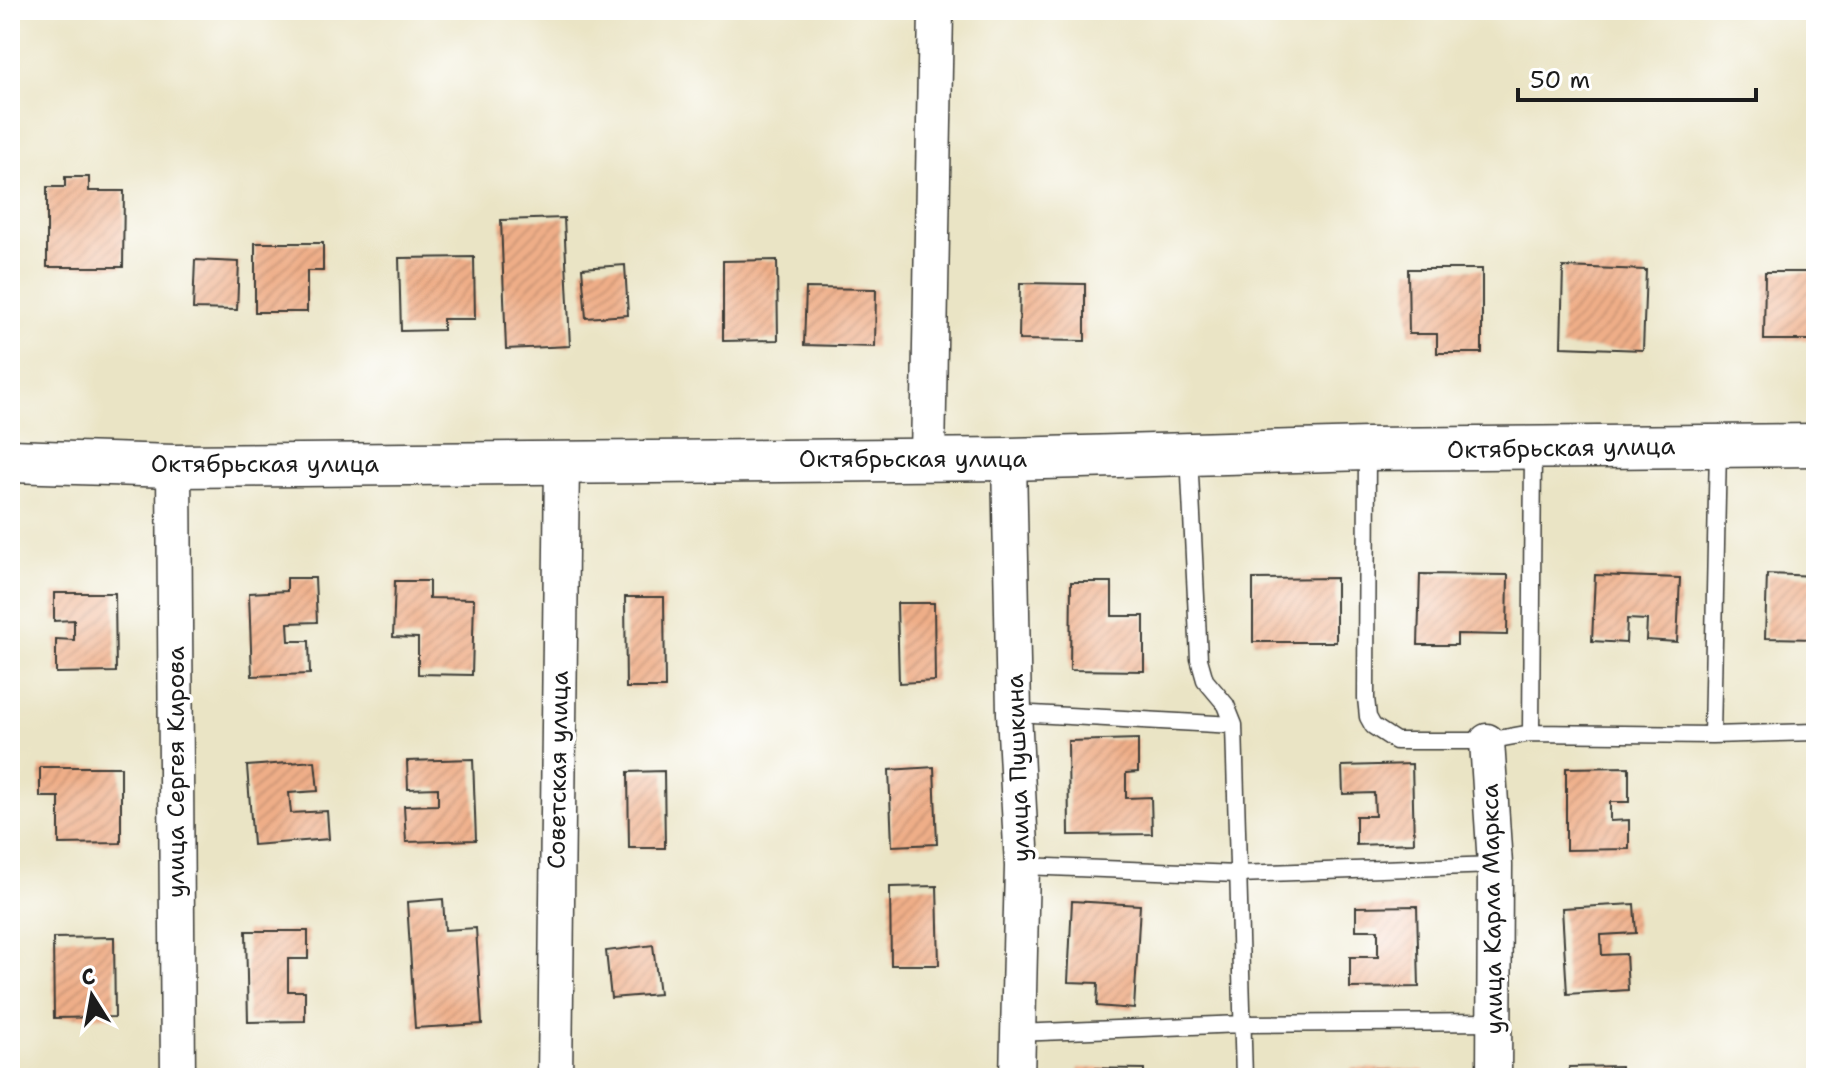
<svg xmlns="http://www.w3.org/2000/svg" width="1826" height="1088" font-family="'Shantell Sans',sans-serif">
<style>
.building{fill:url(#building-hatch)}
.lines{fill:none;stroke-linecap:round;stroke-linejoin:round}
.service-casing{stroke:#3b3a35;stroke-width:19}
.minor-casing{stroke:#3b3a35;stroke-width:37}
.tertiary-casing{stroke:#3b3a35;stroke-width:45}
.service{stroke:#fff;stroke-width:16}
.minor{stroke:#fff;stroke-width:34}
.tertiary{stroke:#fff;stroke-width:42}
.labels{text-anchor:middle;stroke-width:7;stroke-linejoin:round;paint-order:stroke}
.street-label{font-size:24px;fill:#1c1c1c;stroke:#fff}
</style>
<defs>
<pattern id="building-hatch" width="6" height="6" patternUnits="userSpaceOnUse" patternTransform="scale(2)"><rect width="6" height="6" fill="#efae88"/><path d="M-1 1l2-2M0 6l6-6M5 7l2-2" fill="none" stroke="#cc9575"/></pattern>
</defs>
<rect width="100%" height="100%" fill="#fff"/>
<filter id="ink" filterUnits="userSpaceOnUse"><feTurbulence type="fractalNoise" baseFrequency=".0125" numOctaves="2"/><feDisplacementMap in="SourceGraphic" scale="16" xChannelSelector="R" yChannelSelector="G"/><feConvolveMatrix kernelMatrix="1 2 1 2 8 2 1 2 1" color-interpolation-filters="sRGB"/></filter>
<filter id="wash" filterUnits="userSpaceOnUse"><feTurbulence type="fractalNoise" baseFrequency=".006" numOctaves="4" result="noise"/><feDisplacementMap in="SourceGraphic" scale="32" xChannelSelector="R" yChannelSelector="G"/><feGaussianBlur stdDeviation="1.8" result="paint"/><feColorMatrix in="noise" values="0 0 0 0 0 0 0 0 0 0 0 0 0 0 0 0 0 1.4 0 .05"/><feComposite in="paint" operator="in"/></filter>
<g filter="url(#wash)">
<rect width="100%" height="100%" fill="#eae4c5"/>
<g id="blocks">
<!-- building -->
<path class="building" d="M 65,177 L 89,177 L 89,191 L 124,191 L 123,267 L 47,267 L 47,187 L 65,187 Z
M 564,218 L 570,346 L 506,349 L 501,220 Z
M 255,243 L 323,243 L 323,271 L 307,271 L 307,312 L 255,312 Z
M 474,257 L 475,319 L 443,319 L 443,330 L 401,331 L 399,258 Z
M 195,260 L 239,262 L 237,310 L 193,309 Z
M 777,260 L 778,340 L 723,341 L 723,261 Z
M 625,265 L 628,315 L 586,318 L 582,268 Z
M 1563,267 L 1646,270 L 1643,350 L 1561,347 Z
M 1408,269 L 1482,269 L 1482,353 L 1437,353 L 1437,334 L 1409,334 Z
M 1765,272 L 1816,272 L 1816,340 L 1764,340 Z
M 1020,283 L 1085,284 L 1085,341 L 1019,340 Z
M 806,288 L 876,289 L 875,347 L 804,345 Z
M 1420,574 L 1508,575 L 1507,635 L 1457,634 L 1457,645 L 1418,645 Z
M 1767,574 L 1816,576 L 1816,639 L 1765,638 Z
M 1595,575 L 1680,578 L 1677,642 L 1646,640 L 1647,620 L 1627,619 L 1626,643 L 1592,641 Z
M 287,578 L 315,578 L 317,622 L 288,623 L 289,641 L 309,641 L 310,674 L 252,676 L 249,593 L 287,591 Z
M 1336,578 L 1336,642 L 1253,642 L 1253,579 Z
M 395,581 L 429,581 L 429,598 L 474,599 L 472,675 L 418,674 L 418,638 L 393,637 Z
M 1071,582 L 1112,582 L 1112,616 L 1144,616 L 1144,671 L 1070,670 Z
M 54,593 L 115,593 L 116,672 L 56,673 L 56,639 L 74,640 L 74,620 L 54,621 Z
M 625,597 L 664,597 L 665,688 L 626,688 Z
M 897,603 L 934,603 L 935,681 L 899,683 Z
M 1138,739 L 1138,772 L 1126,773 L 1126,798 L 1151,797 L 1152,834 L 1069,835 L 1068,741 Z
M 473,759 L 476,840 L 406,842 L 404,806 L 438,805 L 438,788 L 408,789 L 407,761 Z
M 315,761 L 318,791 L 289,793 L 291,813 L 327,811 L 329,839 L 253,845 L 247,766 Z
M 1412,764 L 1414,843 L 1356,845 L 1356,816 L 1375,816 L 1374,793 L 1343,794 L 1342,766 Z
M 40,767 L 121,767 L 121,843 L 59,844 L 59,797 L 40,797 Z
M 934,767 L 937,844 L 892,846 L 889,770 Z
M 1629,767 L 1629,802 L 1610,802 L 1610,821 L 1629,820 L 1629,849 L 1566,850 L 1566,768 Z
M 664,771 L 665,848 L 629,848 L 628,772 Z
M 937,886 L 939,965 L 891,965 L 890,887 Z
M 443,899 L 445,930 L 476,928 L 482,1024 L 415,1028 L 407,902 Z
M 1072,901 L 1140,905 L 1134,1009 L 1097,1006 L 1098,983 L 1068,982 Z
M 1634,904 L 1636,933 L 1601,935 L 1602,955 L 1626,954 L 1628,990 L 1567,994 L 1562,908 Z
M 1417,906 L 1419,987 L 1350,988 L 1350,957 L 1378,957 L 1378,930 L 1356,930 L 1356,907 Z
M 246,931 L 308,931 L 308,959 L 288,959 L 288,991 L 305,991 L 305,1021 L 248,1022 Z
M 114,937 L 115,1017 L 54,1018 L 53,938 Z
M 653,945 L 659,994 L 611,998 L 606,951 Z
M 1621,1066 L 1621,1078 L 1569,1078 L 1569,1067 Z
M 1078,1068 L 1144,1069 L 1144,1078 L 1078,1078 Z
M 1351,1068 L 1424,1070 L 1424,1078 L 1350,1078 Z"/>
</g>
</g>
<g filter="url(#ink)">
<use href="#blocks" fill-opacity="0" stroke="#3b3a35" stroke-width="2"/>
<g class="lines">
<defs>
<path id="service" d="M 1367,451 L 1366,698 L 1368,717 L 1373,726 L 1396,741 L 1487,741 L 1531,733 L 1712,735 L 1816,732
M 1189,454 L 1199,659 L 1205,680 L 1226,705 L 1234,725
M 1014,713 L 1234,725 L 1244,1078
M 1531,733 L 1533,449
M 1712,735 L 1718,448
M 1022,866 L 1238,874 L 1495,865
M 1016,1033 L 1242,1024 L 1495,1022"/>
<path id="minor" d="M 928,458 L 936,10
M 1009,459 L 1014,713 L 1022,866 L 1017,1078
M 174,466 L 178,1078
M 1487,741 L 1495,865 L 1494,1078
M 555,1078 L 562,461"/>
<path id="tertiary" d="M 10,461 L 174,466 L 1009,459 L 1367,449 L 1816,445"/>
</defs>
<!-- service casing -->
<use href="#service" class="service-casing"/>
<!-- minor casing -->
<use href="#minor" class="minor-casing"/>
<!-- tertiary casing -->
<use href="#tertiary" class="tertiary-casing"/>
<!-- service -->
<use href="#service" class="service"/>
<!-- minor -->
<use href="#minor" class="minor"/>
<!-- tertiary -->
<use href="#tertiary" class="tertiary"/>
</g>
</g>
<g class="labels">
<!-- street labels -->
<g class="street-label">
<text transform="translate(1561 448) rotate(-1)" y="8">Октябрьская улица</text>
<text x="913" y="467">Октябрьская улица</text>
<text x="265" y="472">Октябрьская улица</text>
<text transform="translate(1018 768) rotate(-92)" y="8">улица Пушкина</text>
<text transform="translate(558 770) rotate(-89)" y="8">Советская улица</text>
<text transform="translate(176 772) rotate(-90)" y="8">улица Сергея Кирова</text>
<text transform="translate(1492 909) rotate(-91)" y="8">улица Карла Маркса</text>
</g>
</g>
<!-- margin -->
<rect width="1826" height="1088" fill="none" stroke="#fff" stroke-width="40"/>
<!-- north arrow -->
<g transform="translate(92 996) rotate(349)" stroke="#ffffff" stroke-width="6" paint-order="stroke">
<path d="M0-6L14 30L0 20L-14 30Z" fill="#1c1c1c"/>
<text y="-12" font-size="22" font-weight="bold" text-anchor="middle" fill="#1c1c1c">С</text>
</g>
<!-- scale -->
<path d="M1518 88v12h238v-12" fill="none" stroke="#1c1c1c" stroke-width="4"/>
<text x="1530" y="88" font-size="24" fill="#1c1c1c" stroke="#ffffff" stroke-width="6" paint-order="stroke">50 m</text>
</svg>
